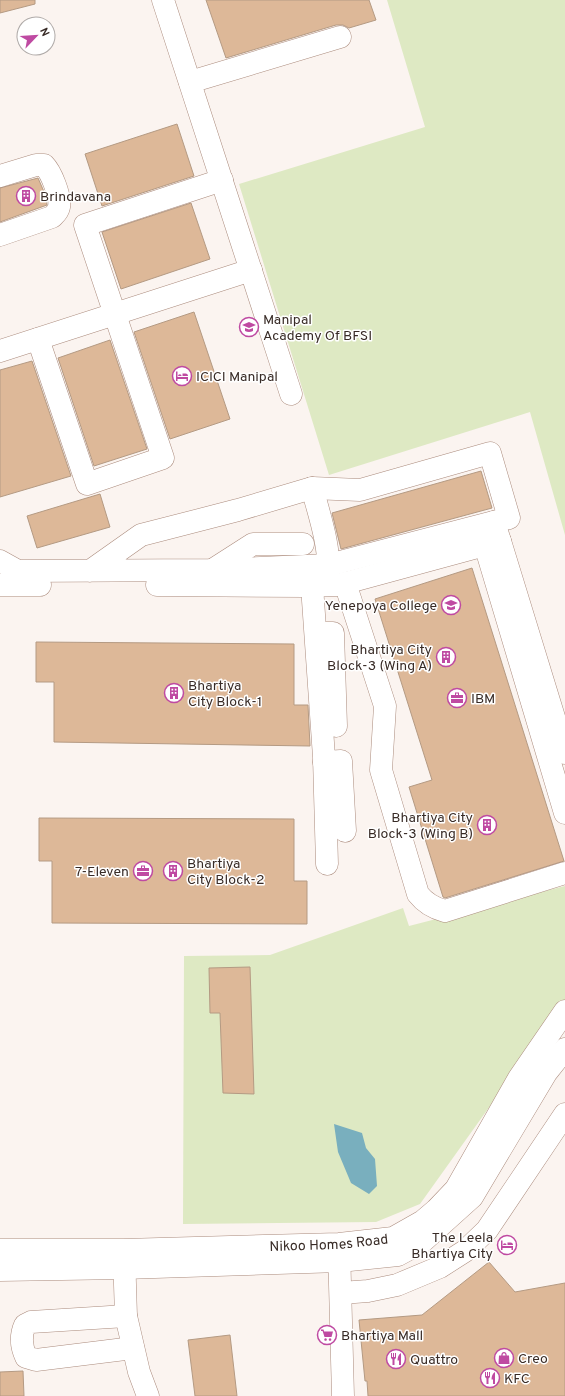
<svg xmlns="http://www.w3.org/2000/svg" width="565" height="1396" font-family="Overpass,sans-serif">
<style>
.green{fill:#dee9c3}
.water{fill:#79afbe}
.building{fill:#ddb898;stroke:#b49a83}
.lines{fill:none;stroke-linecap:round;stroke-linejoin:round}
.minor-casing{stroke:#ab8b7d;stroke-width:23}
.minor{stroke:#fff;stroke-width:22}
.labels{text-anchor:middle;stroke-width:3;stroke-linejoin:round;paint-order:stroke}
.poi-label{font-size:14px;fill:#382b26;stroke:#fff;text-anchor:start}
.street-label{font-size:14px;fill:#382b26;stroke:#fff}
</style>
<rect width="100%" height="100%" fill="#fbf4f0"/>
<!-- green -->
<path class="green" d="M 387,0 L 565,0 L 565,535 L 530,412 L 329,475 L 239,184 L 425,127 Z
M 565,886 L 565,1001 L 420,1204 L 376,1222 L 183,1224 L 184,956 L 270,955 L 403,908 L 409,926 Z"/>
<!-- water -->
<path class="water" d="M 334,1124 L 362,1133 L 366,1148 L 375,1159 L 377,1186 L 369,1194 L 351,1183 L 338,1152 Z"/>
<!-- building -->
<path class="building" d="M 0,0 L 35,0 L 35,4 L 0,13 Z
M 206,0 L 369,0 L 376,20 L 349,28 L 343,25 L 336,25 L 226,58 Z
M 177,124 L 194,176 L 102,206 L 85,154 Z
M 38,178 L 45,194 L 47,205 L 0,222 L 0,188 Z
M 191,203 L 210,259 L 121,289 L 102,232 Z
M 194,312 L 230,419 L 170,439 L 134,332 Z
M 110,340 L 147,449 L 94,466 L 58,358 Z
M 32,361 L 71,476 L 0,497 L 0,370 Z
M 481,471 L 492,508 L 341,549 L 332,513 Z
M 100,494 L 110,527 L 37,548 L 27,516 Z
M 472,568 L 564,861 L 445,898 L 443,897 L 409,787 L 432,780 L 375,599 Z
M 36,642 L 294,644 L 294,705 L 308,705 L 310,746 L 54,742 L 54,682 L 36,682 Z
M 39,818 L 294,819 L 294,881 L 307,881 L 307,924 L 52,923 L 52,861 L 39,861 Z
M 250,967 L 254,1094 L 223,1093 L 220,1013 L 210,1013 L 209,968 Z
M 489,1262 L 515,1292 L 565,1283 L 565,1396 L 368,1396 L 367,1381 L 365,1381 L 359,1320 L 422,1315 Z
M 230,1335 L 237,1396 L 195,1396 L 188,1340 Z
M 23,1371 L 24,1396 L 0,1396 L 0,1372 Z"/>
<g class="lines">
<defs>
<g id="minor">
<path d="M 163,0 L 291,394"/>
<path d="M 190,82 L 340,37"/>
<path d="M 0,176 L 36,165 L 44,165 C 51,172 61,196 59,207 C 58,212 55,214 52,217 L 0,235"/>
<path d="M 38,339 L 87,484 L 163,458 L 85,225 L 222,180"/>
<path d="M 0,351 L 251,270"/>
<path d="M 312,488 C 320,517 331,549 328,579"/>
<path d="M 500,541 L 565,753"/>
<path d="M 485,545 L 565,813"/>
<path d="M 0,561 L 18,571 L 213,570 L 329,565 L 509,518 L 490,453 L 360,490 L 312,488 L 238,510 L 141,535 L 90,571"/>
<path d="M 214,569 L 253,544 L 303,544"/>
<path d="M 345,583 L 385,706 L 381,770 L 418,894 C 425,903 433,908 445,911 L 565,873"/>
<path d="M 0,585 L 40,585"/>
<path d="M 157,585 L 306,586 L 338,585 L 500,541 L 494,522"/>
<path d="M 312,586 L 324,757 L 327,864"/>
<path d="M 316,633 L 333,633 L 336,726"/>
<path d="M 324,762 L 341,761 L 345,831"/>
<path d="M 339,1247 L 343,1396"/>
<path id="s1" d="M 0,1250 L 124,1250 L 339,1244 L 393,1238 L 423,1221 L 436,1210 L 456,1189 L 519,1078 L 565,1011"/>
<path d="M 124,1253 L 126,1316 L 139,1372 L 148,1396"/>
<path d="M 0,1270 L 124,1268 L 340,1261 L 398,1255 L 422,1242 L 472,1197 L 546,1073 L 565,1049"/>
<path d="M 341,1293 L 368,1291 L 397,1285 L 440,1267 L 465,1251 L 487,1230 L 565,1114"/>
<path d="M 126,1316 L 31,1322 L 25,1325 C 20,1336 21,1346 26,1357 L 36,1360 L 133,1348"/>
</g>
</defs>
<!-- minor casing -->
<use href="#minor" class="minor-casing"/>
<!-- minor -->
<use href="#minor" class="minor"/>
</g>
<!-- icons -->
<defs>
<symbol id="building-ring" viewBox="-11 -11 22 22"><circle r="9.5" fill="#fff" stroke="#bf4aa2" stroke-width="1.5"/><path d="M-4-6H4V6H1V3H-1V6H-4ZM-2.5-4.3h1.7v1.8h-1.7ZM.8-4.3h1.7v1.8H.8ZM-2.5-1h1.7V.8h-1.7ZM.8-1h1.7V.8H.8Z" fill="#bf4aa2"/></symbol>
<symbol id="university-ring" viewBox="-11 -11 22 22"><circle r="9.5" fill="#fff" stroke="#bf4aa2" stroke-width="1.5"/><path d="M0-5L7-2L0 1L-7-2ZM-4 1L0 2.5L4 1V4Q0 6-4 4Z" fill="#bf4aa2"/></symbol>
<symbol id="hotel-ring" viewBox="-11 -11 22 22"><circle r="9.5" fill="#fff" stroke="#bf4aa2" stroke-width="1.5"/><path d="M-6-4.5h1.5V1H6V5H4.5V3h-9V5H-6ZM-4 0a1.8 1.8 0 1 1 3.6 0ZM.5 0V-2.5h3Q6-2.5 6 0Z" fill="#bf4aa2"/></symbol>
<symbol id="office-ring" viewBox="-11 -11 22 22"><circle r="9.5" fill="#fff" stroke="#bf4aa2" stroke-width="1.5"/><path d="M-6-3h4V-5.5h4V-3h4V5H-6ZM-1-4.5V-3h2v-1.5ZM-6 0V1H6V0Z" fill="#bf4aa2"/></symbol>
<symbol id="supermarket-ring" viewBox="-11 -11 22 22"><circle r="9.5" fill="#fff" stroke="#bf4aa2" stroke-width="1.5"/><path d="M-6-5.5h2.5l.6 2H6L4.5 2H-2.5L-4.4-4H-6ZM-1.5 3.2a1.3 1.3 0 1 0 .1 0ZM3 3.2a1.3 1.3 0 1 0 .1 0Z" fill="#bf4aa2"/></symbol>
<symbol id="shop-ring" viewBox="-11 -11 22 22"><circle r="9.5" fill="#fff" stroke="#bf4aa2" stroke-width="1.5"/><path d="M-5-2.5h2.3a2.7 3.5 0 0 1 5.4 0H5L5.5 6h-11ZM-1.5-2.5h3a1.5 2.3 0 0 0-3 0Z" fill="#bf4aa2"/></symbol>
<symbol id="restaurant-ring" viewBox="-11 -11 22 22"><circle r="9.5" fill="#fff" stroke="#bf4aa2" stroke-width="1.5"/><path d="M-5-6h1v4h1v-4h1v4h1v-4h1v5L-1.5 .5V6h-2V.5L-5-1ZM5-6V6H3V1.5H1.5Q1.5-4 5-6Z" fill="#bf4aa2"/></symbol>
</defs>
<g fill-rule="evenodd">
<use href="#building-ring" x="15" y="185" width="22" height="22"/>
<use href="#university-ring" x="238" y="316" width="22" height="22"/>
<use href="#hotel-ring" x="171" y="365" width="22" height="22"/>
<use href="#university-ring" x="440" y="594" width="22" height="22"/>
<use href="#building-ring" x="435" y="646" width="22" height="22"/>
<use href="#building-ring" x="163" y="682" width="22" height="22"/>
<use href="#office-ring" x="446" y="687" width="22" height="22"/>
<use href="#building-ring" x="476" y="814" width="22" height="22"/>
<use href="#office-ring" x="132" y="860" width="22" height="22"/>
<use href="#building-ring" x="162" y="860" width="22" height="22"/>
<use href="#hotel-ring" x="496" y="1234" width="22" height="22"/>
<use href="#supermarket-ring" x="316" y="1324" width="22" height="22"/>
<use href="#shop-ring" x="493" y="1347" width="22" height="22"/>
<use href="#restaurant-ring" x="385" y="1348" width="22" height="22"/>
<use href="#restaurant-ring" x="479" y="1367" width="22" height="22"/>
</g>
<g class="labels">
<!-- poi labels -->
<g class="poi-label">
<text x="40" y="201">Brindavana</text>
<text x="263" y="324">Manipal<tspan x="263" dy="16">Academy Of BFSI</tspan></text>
<text x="196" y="381">ICICI Manipal</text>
<text x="437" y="610" text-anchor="end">Yenepoya College</text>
<text x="432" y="654" text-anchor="end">Bhartiya City<tspan x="432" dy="16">Block-3 (Wing A)</tspan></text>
<text x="188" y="690">Bhartiya<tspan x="188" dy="16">City Block-1</tspan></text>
<text x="471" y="703">IBM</text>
<text x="473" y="822" text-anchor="end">Bhartiya City<tspan x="473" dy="16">Block-3 (Wing B)</tspan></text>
<text x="187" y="868">Bhartiya<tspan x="187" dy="16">City Block-2</tspan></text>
<text x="129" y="876" text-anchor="end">7-Eleven</text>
<text x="493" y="1242" text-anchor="end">The Leela<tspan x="493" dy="16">Bhartiya City</tspan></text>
<text x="341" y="1340">Bhartiya Mall</text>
<text x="518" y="1363">Creo</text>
<text x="410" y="1364">Quattro</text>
<text x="504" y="1383">KFC</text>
</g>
<!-- street labels -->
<g class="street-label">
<text dy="5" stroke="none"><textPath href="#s1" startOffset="329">Nikoo Homes Road</textPath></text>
</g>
</g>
<!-- north arrow -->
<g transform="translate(36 36) rotate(65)"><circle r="19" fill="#ffffff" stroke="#afaaa8"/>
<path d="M0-3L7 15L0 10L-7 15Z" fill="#bf4aa2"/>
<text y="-6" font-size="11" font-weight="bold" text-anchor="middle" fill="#382b26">N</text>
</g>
</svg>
